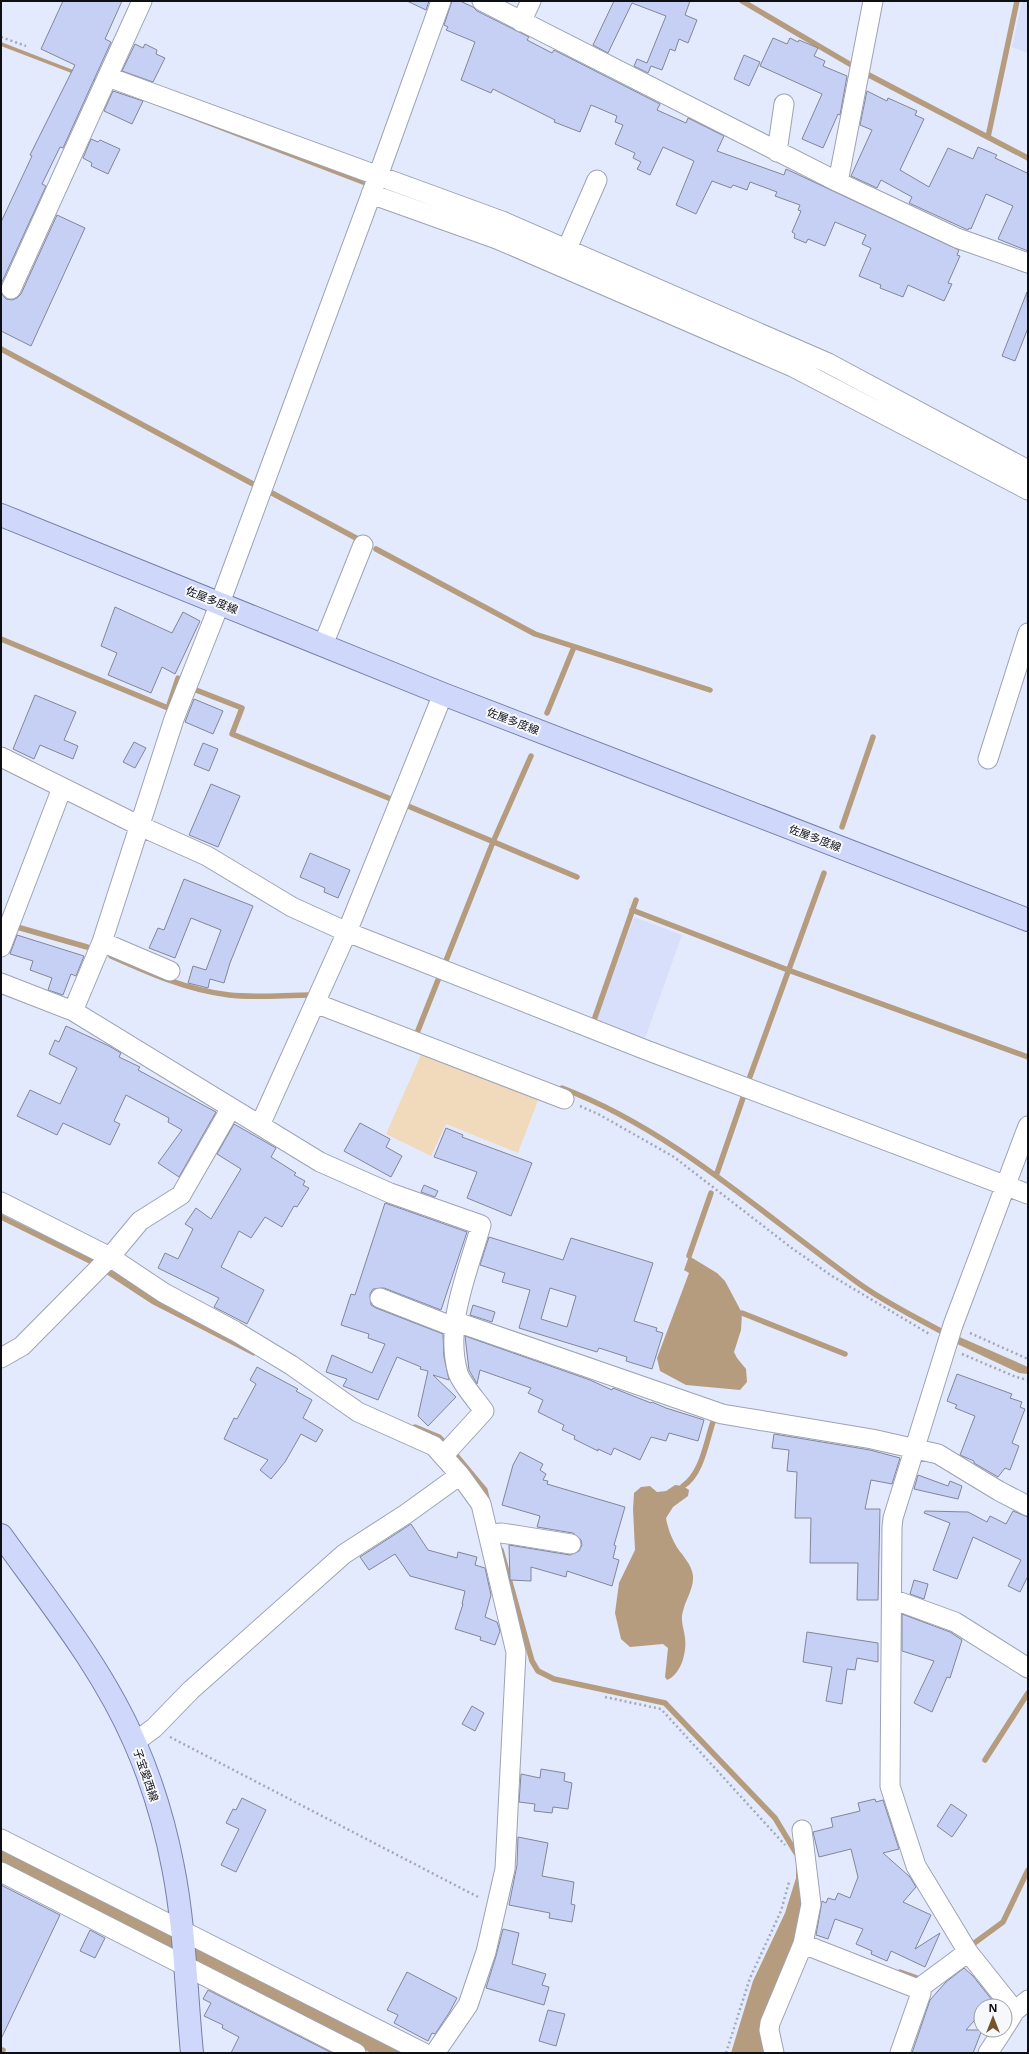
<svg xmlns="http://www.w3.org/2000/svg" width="1029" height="2054" font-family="'Open Sans','Noto Sans JP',sans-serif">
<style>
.built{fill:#d8dffa}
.green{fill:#f1d9bc}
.water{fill:#b69c7e}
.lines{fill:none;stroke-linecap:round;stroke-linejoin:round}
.stream{stroke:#b69c7e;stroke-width:5.5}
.building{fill:#c6d0f5;stroke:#828698;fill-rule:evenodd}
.minor-casing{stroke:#9da3b5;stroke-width:21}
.major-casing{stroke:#7681a9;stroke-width:24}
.path{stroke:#a3a8b7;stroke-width:2.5;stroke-dasharray:2 3;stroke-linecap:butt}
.minor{stroke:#fff;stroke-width:19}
.major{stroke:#cfd8fb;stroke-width:22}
.labels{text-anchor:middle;stroke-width:4;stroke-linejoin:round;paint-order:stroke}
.street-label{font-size:11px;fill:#0d0f15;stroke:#f7f8fc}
</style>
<rect width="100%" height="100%" fill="#e4eafd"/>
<!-- built -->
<path class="built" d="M 1022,1 L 1028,1 L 1028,53 L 1012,47 Z
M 634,917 L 682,935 L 643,1044 L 594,1026 Z"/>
<!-- green -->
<path class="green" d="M 423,1050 L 540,1095 L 518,1153 L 446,1124 L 431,1156 L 386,1134 Z"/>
<!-- water -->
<path class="water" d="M 1,42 L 228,130 L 504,227 L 794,354 L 1028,476 L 788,357 L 366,186 L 1,46 Z
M 1,1214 L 109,1267 L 256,1351 L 254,1356 L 152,1304 L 94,1266 L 1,1220 Z
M 689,1256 L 717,1273 L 725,1281 L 742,1313 L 741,1330 L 734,1352 L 737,1358 L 746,1369 L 747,1382 L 740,1390 L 686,1385 L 660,1371 L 657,1358 L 689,1273 L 684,1270 Z
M 955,1335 L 1028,1367 L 1028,1374 L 1019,1373 L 953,1342 Z
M 675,1485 L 683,1486 L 689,1490 L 688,1496 L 673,1507 L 666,1518 C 668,1530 674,1545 682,1554 C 687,1561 692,1567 693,1576 C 694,1588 686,1599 683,1611 C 680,1621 684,1628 685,1638 C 687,1652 681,1675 667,1680 L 665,1677 L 668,1648 L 663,1644 L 630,1647 L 621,1639 L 615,1613 L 619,1583 L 635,1550 L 633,1509 L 634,1493 L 641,1487 L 650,1486 L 657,1492 L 666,1491 Z
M 1,1845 L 411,2053 L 371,2053 L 1,1862 Z
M 796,1850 L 807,1898 L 765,2053 L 731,2053 L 753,1981 L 785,1913 L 796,1878 Z"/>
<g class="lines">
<!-- stream -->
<path class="stream" d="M 742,1 L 865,73 L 1028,158
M 988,137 L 1017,1
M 1,349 L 253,484
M 272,493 L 356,538
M 376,549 L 535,634 L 710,690
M 1,639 L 168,708 L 178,678
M 196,690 L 242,708 L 232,734 L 391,799
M 547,713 L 574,647
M 408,806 L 577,877
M 842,827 L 873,737
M 632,910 L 788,970 L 1028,1057
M 17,927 L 87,947
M 111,956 C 149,973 187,990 229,995 C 255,998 284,995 311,995
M 445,963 L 493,842 L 531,756
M 593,1023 L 636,900
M 417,1033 L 438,980
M 748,1082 L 824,873
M 562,1088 C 675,1131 764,1216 861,1285 C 888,1304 919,1319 948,1335
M 716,1176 L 744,1095
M 689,1256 L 711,1193
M 742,1313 L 845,1354
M 415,1427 L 439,1437 L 445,1443
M 455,1454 L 485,1490 L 488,1503
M 683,1486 C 702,1474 706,1442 713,1422
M 501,1550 L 532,1661 L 538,1671 L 554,1679 L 665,1703 L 775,1818 L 796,1853
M 985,1760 L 1028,1693
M 973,1944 L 1003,1922 L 1028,1870
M 900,1972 L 917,1978
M 2,2053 L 3,2050"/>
</g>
<!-- building -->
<path class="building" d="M 63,1 L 122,1 L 105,39 L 111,42 L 63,148 L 60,147 L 42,184 L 46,186 L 1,284 L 1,222 L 32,156 L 30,155 L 75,65 L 41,49 Z
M 407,1 L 429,1 L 426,10 Z
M 452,1 L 460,1 L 473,7 L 477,11 L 529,37 L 527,40 L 552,53 L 554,50 L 660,104 L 657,110 L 686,123 L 688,118 L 724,136 L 717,151 L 784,175 L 786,169 L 799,175 L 959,250 L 957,255 L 960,256 L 948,283 L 952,284 L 944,301 L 908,285 L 903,297 L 880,288 L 881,285 L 859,276 L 871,248 L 862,244 L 866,235 L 835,222 L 825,246 L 808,239 L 806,243 L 794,238 L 795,234 L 792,232 L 801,211 L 798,210 L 800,205 L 775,196 L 777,192 L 750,182 L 747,190 L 733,185 L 731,188 L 712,181 L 696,214 L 676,205 L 694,161 L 663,147 L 650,175 L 637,169 L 641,162 L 633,158 L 635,153 L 615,144 L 623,125 L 615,122 L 617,116 L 591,105 L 580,132 L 554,122 L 555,120 L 493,89 L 491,93 L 461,80 L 475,42 L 446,30 L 448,27 L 444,25 Z
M 614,1 L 690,1 L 685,15 L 697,20 L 688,43 L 679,39 L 675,51 L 670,49 L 662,70 L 651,66 L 648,73 L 634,66 L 637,59 L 647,63 L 666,16 L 632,3 L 608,53 L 593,45 Z
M 773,38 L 787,44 L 790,38 L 798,42 L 799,40 L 818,48 L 814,56 L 825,61 L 823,66 L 847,76 L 840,115 L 838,114 L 823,148 L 802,139 L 822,94 L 760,66 Z
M 135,44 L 143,48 L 145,44 L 157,50 L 156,54 L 165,58 L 153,82 L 122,71 Z
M 744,55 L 760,62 L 749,86 L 734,79 Z
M 113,91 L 143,101 L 132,124 L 104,111 Z
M 867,91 L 887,101 L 888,98 L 917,111 L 915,115 L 924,119 L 900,170 L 929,187 L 948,148 L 973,159 L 978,147 L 997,155 L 995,158 L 1027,173 L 1028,171 L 1028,251 L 998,239 L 1013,206 L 986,194 L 971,229 L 969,228 L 968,230 L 909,203 L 912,197 L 881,180 L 877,188 L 851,176 L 872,130 L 860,125 Z
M 91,139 L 98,142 L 100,140 L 120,149 L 108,174 L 91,166 L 92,163 L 83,158 Z
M 57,215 L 85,228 L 31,346 L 1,331 L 1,293 L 6,299 L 12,300 L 17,298 L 21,294 Z
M 1027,292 L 1028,328 L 1015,361 L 1002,356 Z
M 115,607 L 172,633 L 183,612 L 200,621 L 175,674 L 162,667 L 151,693 L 108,675 L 117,653 L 101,646 Z
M 35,695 L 76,712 L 64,740 L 78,746 L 73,759 L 40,745 L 34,759 L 13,749 Z
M 194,699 L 223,711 L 213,734 L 185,722 Z
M 134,742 L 146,748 L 135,768 L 123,762 Z
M 203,743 L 218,749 L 209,771 L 194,765 Z
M 211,784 L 240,796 L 218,847 L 189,835 Z
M 310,853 L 350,870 L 338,898 L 324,892 L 325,888 L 300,877 Z
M 184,879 L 253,906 L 230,963 L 224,983 L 210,979 L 208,988 L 188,983 L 193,966 L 206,970 L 221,930 L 191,918 L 175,958 L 149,948 L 158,928 L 164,930 Z
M 17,935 L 84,956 L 76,976 L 71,974 L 63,995 L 48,990 L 52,978 L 30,970 L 33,961 L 10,954 Z
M 66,1026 L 109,1046 L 121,1053 L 119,1057 L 140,1067 L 138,1070 L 216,1112 L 179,1177 L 158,1163 L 182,1130 L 168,1122 L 169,1118 L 126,1095 L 114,1121 L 120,1124 L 110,1145 L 63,1123 L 57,1135 L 17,1116 L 30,1090 L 60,1104 L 77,1068 L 49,1054 L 55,1040 L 59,1042 Z
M 360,1123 L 390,1139 L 386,1147 L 402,1156 L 391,1177 L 344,1151 Z
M 234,1124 L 276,1148 L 271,1157 L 296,1173 L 294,1175 L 305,1181 L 303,1185 L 309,1188 L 297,1207 L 294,1206 L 282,1227 L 265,1217 L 251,1238 L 239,1231 L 221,1267 L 264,1290 L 247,1324 L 214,1307 L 219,1298 L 158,1268 L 165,1253 L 178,1259 L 193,1229 L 185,1224 L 196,1208 L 211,1219 L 241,1169 L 217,1154 Z
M 446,1128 L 463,1135 L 462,1137 L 532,1163 L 511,1216 L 467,1198 L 477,1172 L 434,1157 Z
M 424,1185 L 438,1191 L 435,1197 L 421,1192 Z
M 385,1203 L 467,1232 L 441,1310 L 384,1288 L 373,1289 L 370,1294 L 371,1305 L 376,1308 L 443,1334 L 444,1357 L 449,1380 L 433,1375 L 456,1397 L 428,1426 L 418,1416 L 428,1371 L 420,1369 L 421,1367 L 397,1357 L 378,1400 L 343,1386 L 347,1379 L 326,1372 L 332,1355 L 372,1373 L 385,1344 L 368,1338 L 369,1334 L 341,1325 L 351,1294 L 355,1295 Z
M 489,1237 L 563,1260 L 571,1238 L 653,1263 L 634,1321 L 657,1328 L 656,1331 L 663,1333 L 652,1369 L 626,1361 L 627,1357 L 599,1348 L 597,1352 L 519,1328 L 530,1290 L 502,1282 L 505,1273 L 480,1265 ZM 550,1288 L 576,1296 L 567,1327 L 541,1319 Z
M 473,1305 L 495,1312 L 492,1322 L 470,1315 Z
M 465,1336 L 590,1380 L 612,1390 L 613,1388 L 651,1403 L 652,1402 L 666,1408 L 704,1420 L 698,1441 L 669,1433 L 666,1441 L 651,1437 L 640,1460 L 614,1448 L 611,1455 L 598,1449 L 598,1451 L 574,1439 L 575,1436 L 562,1430 L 564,1425 L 538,1412 L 543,1400 L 528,1393 L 531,1388 L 480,1370 L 477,1384 L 469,1370 Z
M 257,1367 L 298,1389 L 296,1391 L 312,1400 L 303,1418 L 323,1430 L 316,1442 L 301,1434 L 285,1462 L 271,1479 L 260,1470 L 268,1460 L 224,1439 L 234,1418 L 237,1419 L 256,1384 L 250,1380 Z
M 957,1374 L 1012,1394 L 1010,1398 L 1022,1402 L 1020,1407 L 1025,1409 L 1012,1443 L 1019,1446 L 1010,1470 L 1005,1468 L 998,1477 L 974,1463 L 974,1461 L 960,1455 L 975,1416 L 955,1408 L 957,1405 L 947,1401 Z
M 774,1434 L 870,1450 L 900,1458 L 892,1484 L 871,1480 L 865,1509 L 880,1509 L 878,1600 L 857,1600 L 858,1563 L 810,1563 L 811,1518 L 795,1518 L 797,1472 L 787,1471 L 789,1450 L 772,1448 Z
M 520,1452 L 543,1464 L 540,1470 L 546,1474 L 543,1480 L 548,1481 L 547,1484 L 625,1507 L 614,1545 L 616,1546 L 613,1558 L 619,1560 L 612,1586 L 567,1571 L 566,1577 L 531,1567 L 531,1581 L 510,1580 L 509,1545 L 570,1555 L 579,1551 L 582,1545 L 581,1540 L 573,1533 L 537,1527 L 540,1516 L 502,1505 L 513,1465 Z
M 918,1475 L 948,1486 L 950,1481 L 962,1486 L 958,1499 L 914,1489 Z
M 925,1511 L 968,1512 L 987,1522 L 990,1516 L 1006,1524 L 1013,1511 L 1028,1517 L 1028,1576 L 1020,1592 L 1008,1586 L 1021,1560 L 973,1537 L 957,1579 L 933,1570 L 950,1523 L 924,1513 Z
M 411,1524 L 428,1550 L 457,1558 L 458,1552 L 477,1557 L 475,1565 L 485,1568 L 491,1595 L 485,1617 L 497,1622 L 500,1631 L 495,1645 L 480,1640 L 481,1637 L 455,1629 L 463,1604 L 462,1604 L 465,1591 L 410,1576 L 395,1554 L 369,1570 L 360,1557 Z
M 914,1580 L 928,1584 L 924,1599 L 910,1594 Z
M 902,1614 L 950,1632 L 962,1640 L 950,1678 L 947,1677 L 932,1712 L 914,1703 L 934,1661 L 902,1651 Z
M 807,1632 L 878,1643 L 878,1662 L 857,1658 L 855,1670 L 847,1669 L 842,1704 L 826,1701 L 832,1667 L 803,1662 Z
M 472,1706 L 484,1713 L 475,1731 L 462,1724 Z
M 541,1769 L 565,1773 L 564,1781 L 572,1783 L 568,1809 L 553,1807 L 552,1813 L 534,1811 L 535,1804 L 519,1802 L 521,1774 L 540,1778 Z
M 242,1798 L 266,1810 L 236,1872 L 221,1865 L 239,1829 L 226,1823 L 233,1809 L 236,1810 Z
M 875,1799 L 876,1802 L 883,1800 L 899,1849 L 883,1853 L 910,1877 L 916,1887 L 903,1902 L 931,1915 L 915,1949 L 940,1933 L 925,1967 L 891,1951 L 887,1961 L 871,1954 L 872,1951 L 856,1944 L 863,1929 L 835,1919 L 828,1939 L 816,1935 L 822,1901 L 826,1903 L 828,1898 L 835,1900 L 838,1893 L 850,1898 L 858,1877 L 851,1849 L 819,1857 L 813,1832 L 833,1827 L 831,1818 L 860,1811 L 858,1803 Z
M 951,1804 L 967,1815 L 952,1837 L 937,1826 Z
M 518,1837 L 548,1843 L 542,1876 L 574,1882 L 571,1904 L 575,1905 L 572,1922 L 549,1918 L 550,1913 L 509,1905 L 517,1865 Z
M 1,1885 L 60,1915 L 1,2039 Z
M 503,1929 L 519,1933 L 512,1964 L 546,1974 L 542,1985 L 549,1987 L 544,2005 L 486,1988 L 496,1956 Z
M 90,1930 L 105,1938 L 95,1958 L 80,1951 Z
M 964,1968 L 973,1976 L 992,2000 L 987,2006 L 981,2006 L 981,2013 L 966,2030 L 982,2030 L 973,2053 L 912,2053 L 930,2000 L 946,1982 Z
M 407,1972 L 457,1998 L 449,2013 L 435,2034 L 432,2033 L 428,2041 L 394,2023 L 398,2015 L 387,2010 Z
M 208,1990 L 332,2053 L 231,2053 L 239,2037 L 222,2028 L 223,2025 L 204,2016 L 211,2003 L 203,1999 Z
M 548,2010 L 565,2014 L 556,2046 L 539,2041 Z"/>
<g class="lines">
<defs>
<path id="minor" d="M 482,1 L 838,182 L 957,238 L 1028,263
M 521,22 L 531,1
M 108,77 L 502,221 L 828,363 L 1028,470
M 777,152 L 784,104
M 838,182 L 873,1
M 371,194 L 497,239 L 793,367 L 1028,490
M 562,260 L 597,180
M 11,289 L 142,1
M 323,645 L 363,545
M 1,757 L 140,826 L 207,856 L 292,907 L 347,932 L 646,1050 L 1028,1194
M 988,759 L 1028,633
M 102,942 L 170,971
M 1,947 L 62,788
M 1,983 L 73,1011 L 320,1162 L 390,1193 L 481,1225 C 468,1272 444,1324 458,1373 C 461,1383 477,1401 484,1411 L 443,1456
M 315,1003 L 564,1099
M 73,1011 L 102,942 L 174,719 L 220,603 L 378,176 L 441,1
M 260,1125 L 347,932 L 443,694
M 1,1202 L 110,1257 L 164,1293 L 235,1331 L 291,1365 L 358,1412 L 434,1446 L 460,1475 L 481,1504 L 516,1652 L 505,1869 L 486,1952 L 468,2005 L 435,2053
M 380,1298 L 454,1327
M 454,1321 L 722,1414 L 872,1439 L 938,1454 L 999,1491 L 1028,1506
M 1,1358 L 22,1346 L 110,1257 L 140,1221 L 181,1195 L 231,1108
M 489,1534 L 502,1533 L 571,1544
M 892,1599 L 955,1622 L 1028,1668
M 135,1742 L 154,1728 L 191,1690 L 344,1554 L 406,1514 L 460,1475
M 1,1839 L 424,2053
M 1,1872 L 356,2053
M 803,1944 L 918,1989 L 921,1993 L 900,2053
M 918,1989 L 968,1952
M 1015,2011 L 968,1952 L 916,1866 L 890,1786 L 892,1527 L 893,1518 L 953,1325 L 1028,1126
M 1005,2027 L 1015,2011 L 1028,2000
M 774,2053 L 769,2030 L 770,2023 L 803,1944 L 811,1904 L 802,1830
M 988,2053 L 1003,2030"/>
<path id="major" d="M 1,515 L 443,694 L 1028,920
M 1,1535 C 48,1601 102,1667 135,1743 C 152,1782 165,1825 173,1867 C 185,1927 186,1992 192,2053"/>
</defs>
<!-- minor casing -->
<use href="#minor" class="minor-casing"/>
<!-- major casing -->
<use href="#major" class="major-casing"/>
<!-- path -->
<path class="path" d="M 1,37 L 26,46
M 580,1106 L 600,1115 L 674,1157 L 793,1249 L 832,1276 L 931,1335
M 970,1333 L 1028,1359
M 962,1354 L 1016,1377 L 1028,1380
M 605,1697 L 661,1709 L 785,1845
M 170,1737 L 480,1898
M 726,2053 L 750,1978 L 781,1911 L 789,1882"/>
<!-- minor -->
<use href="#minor" class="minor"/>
<!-- major -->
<use href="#major" class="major"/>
</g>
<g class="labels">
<!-- street labels -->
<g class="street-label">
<text transform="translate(212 600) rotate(22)" y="4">佐屋多度線</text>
<text transform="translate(513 721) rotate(21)" y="4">佐屋多度線</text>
<text transform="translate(815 838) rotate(21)" y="4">佐屋多度線</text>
<text transform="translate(146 1775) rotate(71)" y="4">子宝愛西線</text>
</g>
</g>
<!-- border -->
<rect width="1029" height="2054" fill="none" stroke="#0d0f15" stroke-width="4"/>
<!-- north arrow -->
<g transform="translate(993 2018)"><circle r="19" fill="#f7f8fc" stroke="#999ba0"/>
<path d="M0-3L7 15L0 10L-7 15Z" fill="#76552b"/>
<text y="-6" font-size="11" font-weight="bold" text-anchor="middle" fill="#0d0f15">N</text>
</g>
</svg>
